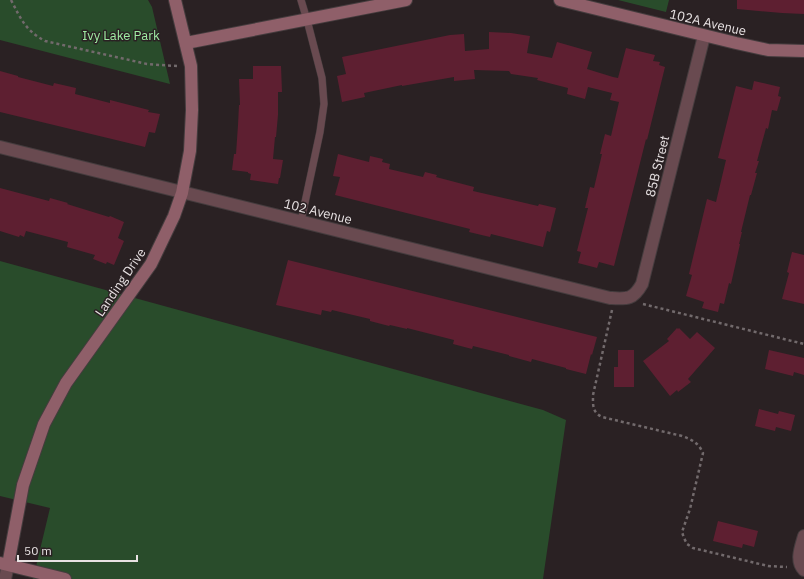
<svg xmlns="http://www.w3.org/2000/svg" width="804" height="579" font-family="'IBM Plex Sans',sans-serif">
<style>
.green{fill:#294c2b}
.building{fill:#5e1f31}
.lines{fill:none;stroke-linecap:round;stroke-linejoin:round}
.lane-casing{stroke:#453c3e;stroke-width:8}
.street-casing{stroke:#453c3e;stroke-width:14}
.secondary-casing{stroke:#453c3e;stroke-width:14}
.path{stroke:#726a6c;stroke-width:2.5;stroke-dasharray:3 3;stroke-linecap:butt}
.lane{stroke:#694a50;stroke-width:7}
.street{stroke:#694a50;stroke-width:12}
.secondary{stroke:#8f5f69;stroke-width:12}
.labels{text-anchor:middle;stroke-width:3;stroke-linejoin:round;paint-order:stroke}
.street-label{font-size:13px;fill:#e8e2e3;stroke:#2a2123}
.park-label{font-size:13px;fill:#9feba3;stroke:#2a2123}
</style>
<rect width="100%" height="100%" fill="#2a2123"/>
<!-- green -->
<path class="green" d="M 0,0 L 148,0 L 152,7 L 170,84 L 0,40 Z
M 618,0 L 669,0 L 666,12 Z
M 0,261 L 543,410 L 566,420 L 543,579 L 33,579 L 50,508 L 0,496 Z"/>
<!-- building -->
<path class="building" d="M 737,0 L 804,0 L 804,14 L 782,13 L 737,9 Z
M 489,32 L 511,33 L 530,36 L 527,53 L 552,58 L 557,42 L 592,52 L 587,69 L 613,77 L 618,78 L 626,48 L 655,55 L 653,61 L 660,62 L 659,65 L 665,67 L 647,140 L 646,139 L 637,175 L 614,266 L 599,262 L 597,268 L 578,263 L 581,252 L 577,251 L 588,208 L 585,208 L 590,187 L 594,188 L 602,154 L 600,154 L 605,134 L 611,136 L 619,102 L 610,100 L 612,93 L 588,87 L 585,99 L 567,94 L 568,88 L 537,80 L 538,78 L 511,74 L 509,71 L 474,70 L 475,79 L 454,81 L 454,77 L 402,86 L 402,85 L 364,93 L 365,97 L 342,102 L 337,76 L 346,74 L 342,57 L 450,35 L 464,34 L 465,51 L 489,49 Z
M 253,66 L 281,66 L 282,92 L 278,92 L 278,115 L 276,137 L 275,137 L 273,159 L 283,160 L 280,178 L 279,178 L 278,184 L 250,180 L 251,174 L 248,173 L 248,172 L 232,170 L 234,154 L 236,154 L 238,125 L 239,105 L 240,105 L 239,79 L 253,79 Z
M 0,71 L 18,76 L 18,77 L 53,86 L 54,83 L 76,88 L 75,94 L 110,103 L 110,100 L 149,110 L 148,112 L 160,114 L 155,133 L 149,132 L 145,147 L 0,112 Z
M 754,81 L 780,87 L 778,96 L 781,97 L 777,111 L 772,110 L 768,129 L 766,128 L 757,161 L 759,161 L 755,173 L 757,173 L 751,195 L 750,195 L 741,232 L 742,232 L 739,244 L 740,244 L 731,284 L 729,283 L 724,304 L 720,303 L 718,312 L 702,308 L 704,302 L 686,296 L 692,275 L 689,274 L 707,199 L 716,202 L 726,160 L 718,158 L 736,86 L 752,90 Z
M 338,154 L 369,162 L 370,156 L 383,159 L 382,162 L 390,164 L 389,169 L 423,177 L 425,172 L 437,175 L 436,177 L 474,187 L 473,191 L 538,206 L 539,204 L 556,208 L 550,232 L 547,231 L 543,247 L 491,234 L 490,237 L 469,232 L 470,229 L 335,195 L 340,177 L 333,176 Z
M 0,188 L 49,201 L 50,198 L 68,203 L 67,204 L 109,217 L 110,216 L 124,222 L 118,238 L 124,241 L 114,265 L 107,262 L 106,264 L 93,259 L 95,255 L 67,247 L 68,242 L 26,231 L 24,237 L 20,235 L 19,237 L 0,231 Z
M 792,252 L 804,255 L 804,304 L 782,299 L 789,273 L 787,272 Z
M 288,260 L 597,337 L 592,355 L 591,354 L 586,374 L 566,369 L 566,368 L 532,359 L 531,362 L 509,356 L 509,355 L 473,346 L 472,349 L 453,344 L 454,340 L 407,328 L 407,329 L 390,325 L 389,326 L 370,321 L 370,319 L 332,310 L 331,312 L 322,310 L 321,315 L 276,305 Z
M 677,328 L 678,329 L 679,328 L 690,339 L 697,332 L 715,348 L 688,379 L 691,382 L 678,392 L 677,390 L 670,396 L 643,361 L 669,341 L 667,339 Z
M 618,350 L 634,350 L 634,387 L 614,387 L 614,367 L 618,367 Z
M 769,350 L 804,358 L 804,375 L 794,372 L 793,376 L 765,369 Z
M 759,409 L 778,414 L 779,411 L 795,415 L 791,431 L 776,427 L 775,431 L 755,426 Z
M 718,521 L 758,531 L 754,547 L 743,544 L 742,548 L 713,541 Z"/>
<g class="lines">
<defs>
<path id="lane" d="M 301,0 L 307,20 L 322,78 L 324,104 L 320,132 L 301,221"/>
<path id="street" d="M 0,147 C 203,198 407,247 610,298 C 627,299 633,300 642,284 L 704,36
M 804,536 C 801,547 795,561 804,570
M 5,579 L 8,565"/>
<path id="secondary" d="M 560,0 L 736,43 L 768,50 L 804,51
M 186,43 L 406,0
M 0,563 L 65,579
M 8,565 L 23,485 L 44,424 L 66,383 L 151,264 L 174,216 L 182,193 L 190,151 L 192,110 L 191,66 L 175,0"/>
</defs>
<!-- lane casing -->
<use href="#lane" class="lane-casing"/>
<!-- street casing -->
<use href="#street" class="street-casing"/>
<!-- secondary casing -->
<use href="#secondary" class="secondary-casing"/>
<!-- path -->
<path class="path" d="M 11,0 C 21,19 25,30 45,41 L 147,64 L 160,65 L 177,66
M 643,304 L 804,344
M 612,310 L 593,395 C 593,405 592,412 602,417 L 682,436 C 692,440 698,442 703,453 L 690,509 L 682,532 L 684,538 L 687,544 L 693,548 L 768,566 L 787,567"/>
<!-- lane -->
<use href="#lane" class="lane"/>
<!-- street -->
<use href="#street" class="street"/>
<!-- secondary -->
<use href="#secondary" class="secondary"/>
</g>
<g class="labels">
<!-- street labels -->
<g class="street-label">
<text transform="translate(708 22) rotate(13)" y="5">102A Avenue</text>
<text transform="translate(657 166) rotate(-76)" y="5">85B Street</text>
<text transform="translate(318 211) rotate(14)" y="5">102 Avenue</text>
<text transform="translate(120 282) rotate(-56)" y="5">Landing Drive</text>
</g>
<!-- park labels -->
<g class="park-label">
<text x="121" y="40">Ivy Lake Park</text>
</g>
</g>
<!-- scale -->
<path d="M18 555v6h119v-6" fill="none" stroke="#e8e2e3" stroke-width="2"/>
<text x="24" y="555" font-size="12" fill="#e8e2e3" stroke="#2a2123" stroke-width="3" paint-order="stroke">50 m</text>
</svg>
